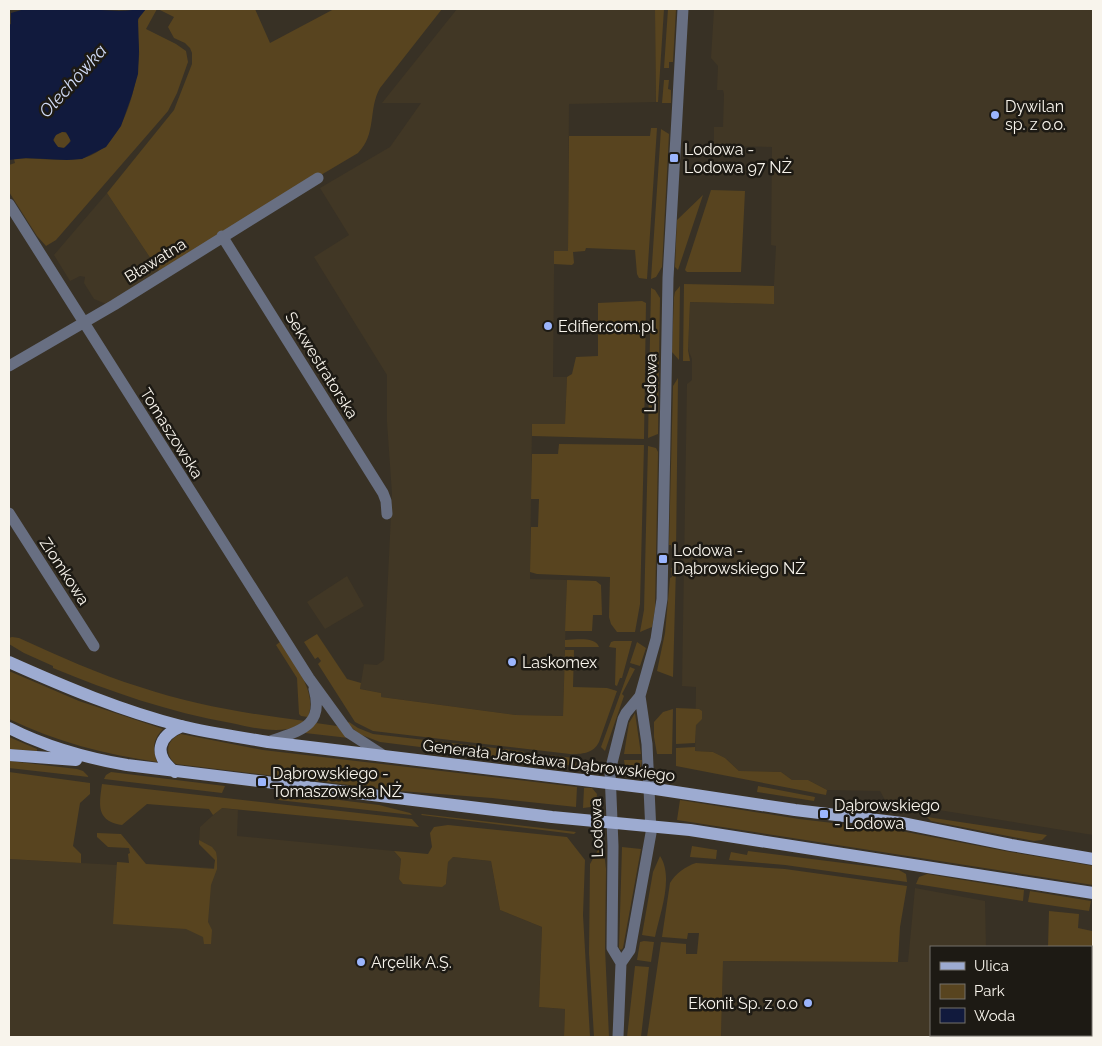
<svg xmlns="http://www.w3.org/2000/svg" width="1102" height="1046" font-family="Raleway,sans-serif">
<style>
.built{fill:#413725}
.green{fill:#58441f}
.water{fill:#111a3d;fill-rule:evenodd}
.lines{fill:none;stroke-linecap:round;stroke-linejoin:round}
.minor{stroke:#686f82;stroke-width:11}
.major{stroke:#9dabd1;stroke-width:12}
.poi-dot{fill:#9bb5fd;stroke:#1d1a14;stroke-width:2}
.labels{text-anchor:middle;stroke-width:5;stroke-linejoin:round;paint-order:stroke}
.poi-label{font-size:16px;fill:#f8f4ec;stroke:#1d1a14;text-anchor:start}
.street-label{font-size:16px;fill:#f8f4ec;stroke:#1d1a14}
.water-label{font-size:18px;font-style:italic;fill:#d0daf5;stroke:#1d1a14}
</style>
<rect width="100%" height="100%" fill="#383125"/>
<!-- built -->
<path class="built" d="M 457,9 L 655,9 L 656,102 L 569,104 L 568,251 L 554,251 L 554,274 L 553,377 L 567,377 L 565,424 L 532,424 L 530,572 L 530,579 L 567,580 L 563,716 L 516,715 L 381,697 L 381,693 L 360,689 L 364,664 L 377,665 L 384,660 L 392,494 L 387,422 L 387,375 L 314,257 L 349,235 L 320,188 L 390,147 L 421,103 L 382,103 Z
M 714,9 L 1093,9 L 1093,835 L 889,802 L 885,800 L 880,791 L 827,790 L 808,780 L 792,780 L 781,772 L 739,771 L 725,758 L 713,752 L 695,751 L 696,687 L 682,686 L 687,384 L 692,380 L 692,359 L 688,349 L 690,302 L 773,304 L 776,246 L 771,245 L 772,147 L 714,146 L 714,127 L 723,127 L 724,94 L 723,90 L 717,90 L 718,66 L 711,58 Z
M 107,193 L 159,271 L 106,304 L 94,299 L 84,283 L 85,277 L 80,276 L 70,281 L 54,255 Z
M 347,576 L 364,606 L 325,629 L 307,602 Z
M 221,808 L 238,810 L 237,836 L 394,851 L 401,859 L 399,879 L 446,884 L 448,862 L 453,857 L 491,861 L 500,910 L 542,927 L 539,1007 L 565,1009 L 564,1037 L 9,1037 L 9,859 L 117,865 L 117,862 L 214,868 L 215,860 L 199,844 L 200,827 Z
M 915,888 L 985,901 L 986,947 L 931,947 L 931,1035 L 1091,1035 L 1091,956 L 1093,956 L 1093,1037 L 721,1037 L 723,961 L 908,962 Z"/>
<!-- green -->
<path class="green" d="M 146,9 L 157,9 L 146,29 L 176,44 L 186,51 L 188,62 L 177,93 L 168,111 L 162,118 L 56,240 L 46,246 L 37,236 L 9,192 L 9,165 L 15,163 L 14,159 C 36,157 58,162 79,159 C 122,152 136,92 139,56 C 140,46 135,26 139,18 C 140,15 144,11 146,9 Z
M 158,9 L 255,9 L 270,43 L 334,9 L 442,9 L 380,88 C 368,109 377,134 358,153 L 159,271 L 107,193 L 174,110 L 192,64 L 192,53 L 190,48 L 185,43 L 174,38 L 168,27 L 174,17 Z
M 655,9 L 664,9 L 658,102 L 656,102 Z
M 668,9 L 676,9 L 673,62 L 669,62 L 669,68 L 664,68 Z
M 664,80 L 669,80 L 668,89 L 671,90 L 671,103 L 662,103 Z
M 651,128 L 657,128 L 647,279 L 639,278 L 637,274 L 635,250 L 586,248 L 585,251 L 573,252 L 574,263 L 572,265 L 554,264 L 554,251 L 568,251 L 569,136 L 650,136 Z
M 661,129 L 669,134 L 662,267 L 656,277 L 651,279 Z
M54 140a8 8 0 1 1 16 0a8 8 0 1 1-16 0Z
M 711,190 L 745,191 L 741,272 L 687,272 L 685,270 Z
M 703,195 L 678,270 L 675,267 L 677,220 Z
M 684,284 L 774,286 L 774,304 L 690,302 L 688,350 L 690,361 L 683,361 Z
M 680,286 L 679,360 L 672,352 L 674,297 L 675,292 Z
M 651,288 L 655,290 L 660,298 L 658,434 L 648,438 Z
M 642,301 L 646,303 L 644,439 L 532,436 L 532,424 L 565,424 L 567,377 L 572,374 L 576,357 L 598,356 L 598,303 Z
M 678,378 L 676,554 L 673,554 L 671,545 L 669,545 L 673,386 Z
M 559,444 L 644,445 L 640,604 L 635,632 L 617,632 L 611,624 L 609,617 L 610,577 L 537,574 L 530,572 L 531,527 L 538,527 L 539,499 L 531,499 L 532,454 L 558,454 Z
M 648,446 L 656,448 L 658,452 L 655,609 L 652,627 L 640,632 L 644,610 Z
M 676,567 L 673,677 L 657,671 L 665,633 L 670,578 L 672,577 L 671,568 Z
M 567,580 L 596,581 L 601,585 L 602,615 L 593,615 L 592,631 L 565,631 Z
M 317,634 L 347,679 L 361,683 L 360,689 L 381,693 L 381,697 L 516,715 L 563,716 L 565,650 L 574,650 L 573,687 L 607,688 L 617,691 L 599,742 C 593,754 582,754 570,754 L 373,731 L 355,722 L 318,664 L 321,661 L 318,657 L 315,659 L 304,642 Z
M 12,637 L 19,638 C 59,656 98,674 140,687 C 193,705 249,714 305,721 C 300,724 294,728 288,729 C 269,732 249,727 231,723 C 169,712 111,692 53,668 L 53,666 L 24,653 L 9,644 L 9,638 Z
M 565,640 C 575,640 595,636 599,647 L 565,647 Z
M 614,641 L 632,641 L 622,678 L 620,678 L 617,686 L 615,685 L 616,648 L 609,647 L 611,642 Z
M 280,642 C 293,663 318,691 308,717 L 301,716 L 299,714 L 297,678 L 276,645 Z
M 637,642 L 646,648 L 640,666 L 630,663 Z
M 630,667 L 635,669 L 622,694 L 624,696 L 605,751 L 601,747 Z
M 9,671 L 79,701 L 163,729 C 153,739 152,749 157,762 C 105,754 56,742 9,719 Z
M 676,708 L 699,709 L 702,711 L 702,719 L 696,725 L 695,743 L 676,744 Z
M 673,709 L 672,754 L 657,754 L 654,737 L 654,722 L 663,712 Z
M 635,713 L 641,754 L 624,754 L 629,723 Z
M 349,722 L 358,728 L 373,734 L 521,751 L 524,752 L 523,760 L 380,742 L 359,734 L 347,723 Z
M 316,723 L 337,726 L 349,738 L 305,733 Z
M 181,734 L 263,750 L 577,787 L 576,807 L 492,798 L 400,791 L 176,764 C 163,754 167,739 181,734 Z
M 9,737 L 37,749 L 37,751 L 9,749 Z
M 695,747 L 695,751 L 713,752 L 725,758 L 739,771 L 781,772 L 792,780 L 808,780 L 827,790 L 826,795 L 676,766 L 676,748 Z
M 549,755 L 574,758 L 576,766 L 548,763 Z
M 624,760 L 642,760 L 641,767 L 637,772 L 631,773 L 625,767 Z
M 9,761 L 77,769 L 83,771 L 89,777 L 9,768 Z
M 9,772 L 90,783 L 90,794 L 80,803 L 73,846 L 81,854 L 81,863 L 9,859 Z
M 111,772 L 225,786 L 222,793 L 104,779 L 106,775 Z
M 102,784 L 412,819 L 419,827 L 222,808 L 213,815 L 209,809 L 147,804 L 122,825 C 96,821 99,805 102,784 Z
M 758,786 L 815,797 L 814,801 L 757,792 Z
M 584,788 L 592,788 L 597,794 L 596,802 L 591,807 L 583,808 Z
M 276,792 L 379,805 L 410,813 L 412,815 L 278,800 L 275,797 Z
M 680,800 L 799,819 L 901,831 L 1010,852 L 1093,866 L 1093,885 L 677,820 Z
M 422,814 L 576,832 L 574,834 L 421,815 Z
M 927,817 L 1047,835 L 1042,840 L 1034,841 L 931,821 Z
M 448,825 L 567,837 L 585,860 L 583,915 L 590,1037 L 564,1037 L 565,1009 L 539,1007 L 542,927 L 500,910 L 491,861 L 453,857 L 448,862 L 446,884 L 442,887 L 403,884 L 399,879 L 401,859 L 394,851 L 428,854 L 432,847 L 430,833 L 434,827 Z
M 97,833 L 121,834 L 146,864 L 214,869 L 215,860 L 199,844 L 199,840 L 212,847 L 216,852 L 217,858 L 217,869 L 211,885 L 208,922 L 212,930 L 211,944 L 204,944 L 203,937 L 186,929 L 113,924 L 117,862 L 129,863 L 128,854 L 130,853 L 129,848 L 108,847 L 97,837 Z
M 600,846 L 605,860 L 606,869 L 605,948 L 609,1037 L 594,1037 L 589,953 L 590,864 Z
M 692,846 L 717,850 L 716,859 L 690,857 Z
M 622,847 L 641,849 L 623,948 L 621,950 L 619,948 Z
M 748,851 L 899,870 L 906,874 L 907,882 L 785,865 L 729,860 L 731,852 L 747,855 Z
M 660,856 C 674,877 660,913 655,937 L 642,935 L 653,872 Z
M 696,863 L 785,869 L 907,886 L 900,927 L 898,962 L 723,961 L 721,1037 L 647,1037 L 661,942 L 686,944 L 686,954 L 697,954 L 699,933 L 688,933 L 687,939 L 662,937 L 670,883 C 675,874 686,866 696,863 Z
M 927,874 L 1024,890 L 1023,901 L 916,884 L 919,877 Z
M 1030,891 L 1091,901 L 1089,911 L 1028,902 Z
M 1049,911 L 1079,914 L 1078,928 L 1092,931 L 1093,926 L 1093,956 L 1091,956 L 1091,947 L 1048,947 Z
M 644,941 L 654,942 L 651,962 L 637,960 L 640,942 Z
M 635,966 L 649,967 L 641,1037 L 627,1037 Z"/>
<!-- water -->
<path class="water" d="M 25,9 C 56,9 88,9 119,11 C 128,11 137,9 146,9 L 138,19 L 139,51 L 138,74 L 132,95 L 121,126 L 106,147 L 82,159 L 67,160 L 26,158 L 9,160 L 9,25 L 11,24 L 11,13 ZM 62,132 L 66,132 L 71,141 L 64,148 L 58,147 L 53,140 L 56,135 Z"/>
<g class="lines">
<!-- minor -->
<path class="minor" d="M 9,204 L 309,678 L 349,733 L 383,755
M 222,236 L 383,493 L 386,501 L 387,514
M 9,366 L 114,305 L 318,178
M 9,513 L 94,646
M 268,742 C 297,731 325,728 314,689
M 621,963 L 630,950 L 651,833 L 647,744 L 640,696 L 656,639 L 662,599 L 668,278 L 683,9
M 618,1037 L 621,963 L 612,948 L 613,846 L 610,771 L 623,719 L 626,713 L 640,696"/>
<!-- major -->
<path class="major" d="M 9,662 C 65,687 122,711 181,726 C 210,733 239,737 268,742 L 649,788 L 795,810 L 902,823 L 1011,845 L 1093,859
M 9,728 C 46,747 86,758 127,765 L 552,817 L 690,830 L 1093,893
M 9,755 L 76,760
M 175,772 C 152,755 158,736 182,726"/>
</g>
<!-- markers -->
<g class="poi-dot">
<circle cx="995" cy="115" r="5"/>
<rect x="669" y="153" width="10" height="10" rx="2.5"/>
<circle cx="548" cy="326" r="5"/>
<rect x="658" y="554" width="10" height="10" rx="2.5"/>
<circle cx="512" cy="662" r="5"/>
<rect x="257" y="777" width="10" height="10" rx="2.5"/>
<rect x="819" y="809" width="10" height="10" rx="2.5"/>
<circle cx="361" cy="962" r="5"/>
<circle cx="808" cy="1003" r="5"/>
</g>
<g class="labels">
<!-- poi labels -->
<g class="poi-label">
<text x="1005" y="112">Dywilan<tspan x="1005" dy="18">sp. z o.o.</tspan></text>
<text x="684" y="155">Lodowa -<tspan x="684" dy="18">Lodowa 97 NŻ</tspan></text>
<text x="558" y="332">Edifier.com.pl</text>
<text x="673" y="556">Lodowa -<tspan x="673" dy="18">Dąbrowskiego NŻ</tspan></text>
<text x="522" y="668">Laskomex</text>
<text x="272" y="779">Dąbrowskiego -<tspan x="272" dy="18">Tomaszowska NŻ</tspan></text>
<text x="834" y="811">Dąbrowskiego<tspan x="834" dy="18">- Lodowa</tspan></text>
<text x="371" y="968">Arçelik A.Ş.</text>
<text x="798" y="1009" text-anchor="end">Ekonit Sp. z o.o</text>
</g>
<!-- street labels -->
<g class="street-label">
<text transform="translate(155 260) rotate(-32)" y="6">Bławatna</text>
<text transform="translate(322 365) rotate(58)" y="6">Sekwestratorska</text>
<text transform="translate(650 383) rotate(-89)" y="6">Lodowa</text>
<text transform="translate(172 433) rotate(58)" y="6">Tomaszowska</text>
<text transform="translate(65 571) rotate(57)" y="6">Ziomkowa</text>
<text transform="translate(549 760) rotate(7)" y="6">Generała Jarosława Dąbrowskiego</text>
<text transform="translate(596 828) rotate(-92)" y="6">Lodowa</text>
</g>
<!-- water labels -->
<g class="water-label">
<text transform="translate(73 81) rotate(-48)" y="6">Olechówka</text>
</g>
</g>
<!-- border -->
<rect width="1102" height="1046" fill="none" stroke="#f8f4ec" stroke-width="20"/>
<!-- legend -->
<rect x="930" y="946" width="162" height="90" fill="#1d1a14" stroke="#75716a"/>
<rect x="940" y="962" width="25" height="8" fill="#9dabd1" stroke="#75716a"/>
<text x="974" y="971" font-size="15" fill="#f8f4ec">Ulica</text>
<rect x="940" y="984" width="25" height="15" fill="#58441f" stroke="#75716a"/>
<text x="974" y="996" font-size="15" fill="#f8f4ec">Park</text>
<rect x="940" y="1008" width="25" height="15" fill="#111a3d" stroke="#75716a"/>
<text x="974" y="1021" font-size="15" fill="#f8f4ec">Woda</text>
</svg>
